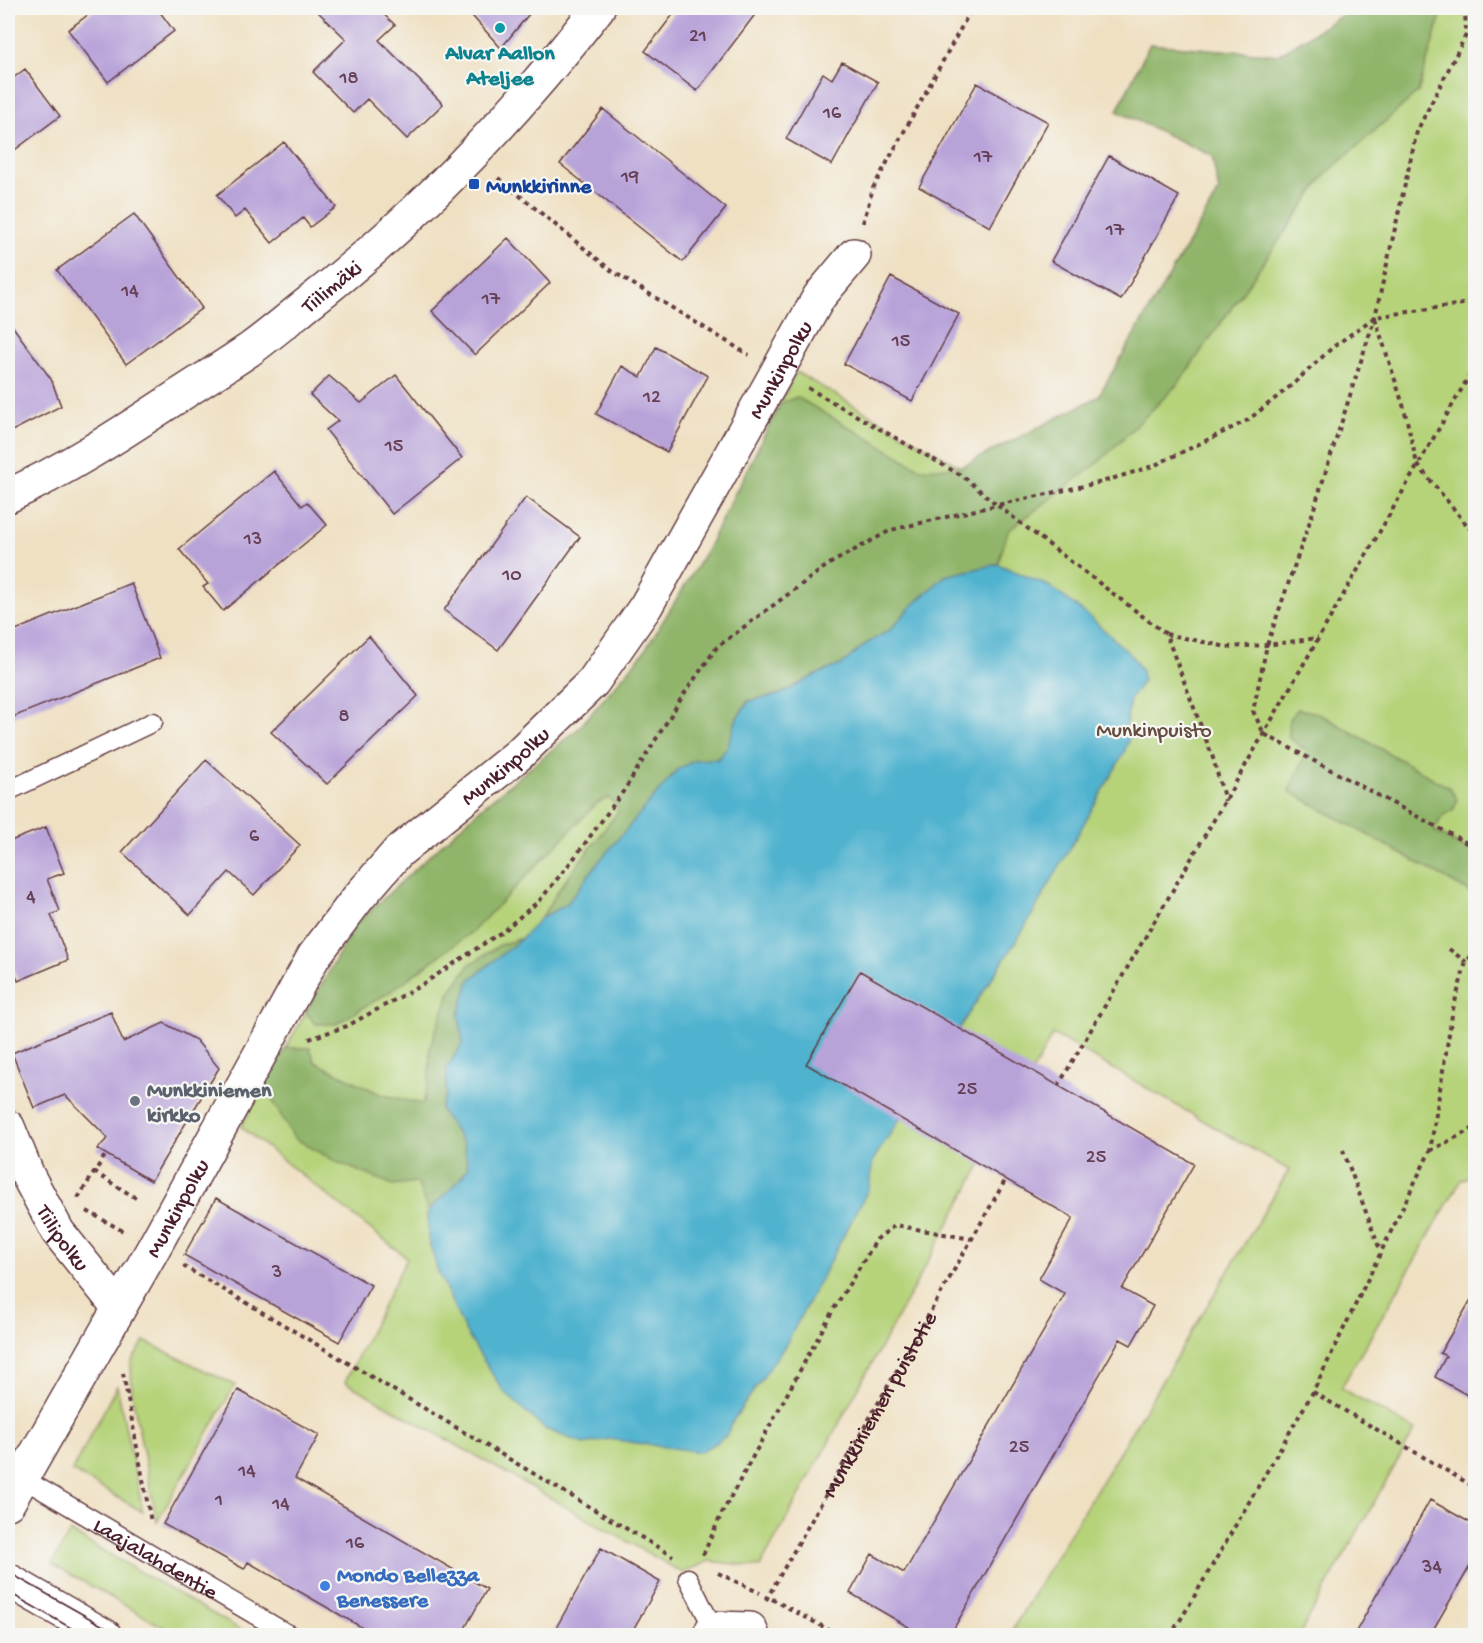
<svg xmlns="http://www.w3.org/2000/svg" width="1483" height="1643" font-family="'Gochi Hand',sans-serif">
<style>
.green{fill:#b6d37a;stroke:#807952;stroke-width:1.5}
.forest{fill:#90b56a;stroke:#6d6a4a;stroke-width:1.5}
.water{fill:#50b2cf;stroke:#4d687d;stroke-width:1.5}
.building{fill:#b8a3d9}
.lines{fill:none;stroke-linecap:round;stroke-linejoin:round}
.service-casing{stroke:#633c42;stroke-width:21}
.minor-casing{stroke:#633c42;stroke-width:36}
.tertiary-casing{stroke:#633c42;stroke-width:36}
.path{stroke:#633c42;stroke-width:4;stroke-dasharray:4.5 4.5;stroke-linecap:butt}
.service{stroke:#fff;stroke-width:18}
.minor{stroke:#fff;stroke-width:33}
.tertiary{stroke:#fff;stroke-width:33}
.tram{stroke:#4a1f2b;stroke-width:1.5}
.culture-dot{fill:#0f9aa8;stroke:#f6f6f2;stroke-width:2}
.transit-dot{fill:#1a4fb4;stroke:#f6f6f2;stroke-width:2}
.worship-dot{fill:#6b7280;stroke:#f6f6f2;stroke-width:2}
.shop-dot{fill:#3f7fe0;stroke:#f6f6f2;stroke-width:2}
.labels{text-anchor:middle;stroke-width:4.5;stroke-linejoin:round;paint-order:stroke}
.number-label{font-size:20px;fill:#664056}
.culture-label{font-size:22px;font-weight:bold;fill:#0d838f;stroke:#f6f6f2}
.transit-label{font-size:22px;font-weight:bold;fill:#164399;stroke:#f6f6f2;text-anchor:start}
.street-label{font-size:22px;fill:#4a1f2b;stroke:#f6f6f2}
.park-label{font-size:22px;fill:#654c3f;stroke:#f6f6f2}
.worship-label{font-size:22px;font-weight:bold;fill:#5b616d;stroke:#f6f6f2;text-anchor:start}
.shop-label{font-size:22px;font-weight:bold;fill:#366cbe;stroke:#f6f6f2;text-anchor:start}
</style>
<rect width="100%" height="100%" fill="#f6f6f2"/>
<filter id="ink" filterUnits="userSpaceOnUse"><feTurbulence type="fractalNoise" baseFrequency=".0167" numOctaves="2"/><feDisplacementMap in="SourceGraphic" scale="12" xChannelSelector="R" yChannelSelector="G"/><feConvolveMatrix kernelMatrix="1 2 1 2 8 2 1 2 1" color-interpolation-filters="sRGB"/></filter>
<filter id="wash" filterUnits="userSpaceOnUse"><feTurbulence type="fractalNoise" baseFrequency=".008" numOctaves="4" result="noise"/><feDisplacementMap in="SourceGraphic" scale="24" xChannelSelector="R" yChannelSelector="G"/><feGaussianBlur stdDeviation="1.35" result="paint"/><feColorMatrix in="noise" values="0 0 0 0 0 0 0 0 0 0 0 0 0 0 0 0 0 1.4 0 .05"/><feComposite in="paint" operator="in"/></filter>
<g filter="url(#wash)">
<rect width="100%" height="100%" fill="#efe0c2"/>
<!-- green -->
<path class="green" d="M 1354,8 L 1475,8 L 1475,1173 L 1461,1180 L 1341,1388 L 1415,1430 L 1299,1635 L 1009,1635 L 1289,1170 L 1053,1034 L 760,1567 L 709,1561 L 683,1573 L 345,1382 L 407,1258 L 241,1127 L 356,924 L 480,809 L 578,729 L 644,652 L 704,555 L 796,372 L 961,467 L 1098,397 L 1219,191 L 1212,156 L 1117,111 L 1150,44 L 1278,55 Z
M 144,1341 L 235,1385 L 157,1522 L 132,1395 L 131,1363 Z
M 117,1386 L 143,1512 L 72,1471 Z
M 70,1532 L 250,1635 L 177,1635 L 52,1564 Z"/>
<!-- forest -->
<path class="forest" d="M 1354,8 L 1443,8 L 1418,92 L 1325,175 L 1178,384 L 1099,462 L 1008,531 L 998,564 L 945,576 L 909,609 L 890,630 L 866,644 L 841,665 L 818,674 L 779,695 L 748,701 L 737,718 L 727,748 L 717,759 L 695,760 L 601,859 L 567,904 L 541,918 L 560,888 L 617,813 L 618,806 L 608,798 L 597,803 L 473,931 L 391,991 L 336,1024 L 315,1024 L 306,1012 L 356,924 L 480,809 L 578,729 L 644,652 L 704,555 L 781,403 L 797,397 L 921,469 L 961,467 L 1098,397 L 1219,191 L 1212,156 L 1117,111 L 1150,44 L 1278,55 Z
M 1298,709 L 1318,713 L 1450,788 L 1457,799 L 1454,809 L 1442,817 L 1434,831 L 1475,854 L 1475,895 L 1289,791 L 1307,751 L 1289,738 L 1289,719 Z
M 522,938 L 469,981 L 459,1015 L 463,1042 L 447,1068 L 446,1095 L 440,1109 L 464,1144 L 468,1168 L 458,1182 L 428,1211 L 417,1182 L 393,1185 L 337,1162 L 294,1138 L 264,1086 L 286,1048 L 310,1048 L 315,1062 L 380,1094 L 423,1104 L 429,1078 L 430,1047 L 449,994 L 469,965 L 500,945 Z"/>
<!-- water -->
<path class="water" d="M 998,564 L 1049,586 L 1090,617 L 1131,655 L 1142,671 L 1143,681 L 1130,699 L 1126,726 L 1130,735 L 1124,753 L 1022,932 L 873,1160 L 869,1188 L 786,1344 L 734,1419 L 726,1436 L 701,1452 L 609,1439 L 584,1444 L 545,1429 L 503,1391 L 465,1331 L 437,1269 L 428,1238 L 428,1211 L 458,1182 L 468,1168 L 464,1144 L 440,1109 L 446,1095 L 447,1068 L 463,1042 L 459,1015 L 469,981 L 522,938 L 541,918 L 567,904 L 601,859 L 677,770 L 695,760 L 718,759 L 727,748 L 737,718 L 749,701 L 779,695 L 818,674 L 841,665 L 866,644 L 890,630 L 909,609 L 945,576 Z"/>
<g id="blocks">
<!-- building -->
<path class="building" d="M 97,8 L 157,8 L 174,31 L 108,82 L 68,30 Z
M 314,8 L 377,8 L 395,25 L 379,40 L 443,104 L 407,139 L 367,99 L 353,113 L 313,72 L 346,39 Z
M 465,8 L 534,8 L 501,48 Z
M 678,8 L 760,8 L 697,91 L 645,51 Z
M 842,62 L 878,82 L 832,165 L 786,139 L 823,73 L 832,79 Z
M 25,69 L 60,116 L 8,155 L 8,82 Z
M 977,83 L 1048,122 L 990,227 L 919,187 Z
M 603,109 L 726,208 L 683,262 L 560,164 Z
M 284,142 L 336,207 L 310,227 L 303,218 L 272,243 L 245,210 L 235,218 L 217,195 Z
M 1109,156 L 1179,196 L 1121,300 L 1051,261 Z
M 134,214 L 202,308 L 126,364 L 57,270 Z
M 508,238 L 550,283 L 475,355 L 432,311 Z
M 891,277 L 959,314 L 912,401 L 844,364 Z
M 8,320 L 51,379 L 61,406 L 8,433 Z
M 656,347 L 708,376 L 667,452 L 596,414 L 622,366 L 641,377 Z
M 396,375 L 462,458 L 392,514 L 326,430 L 338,421 L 310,395 L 329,376 L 361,403 Z
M 274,471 L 302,506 L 307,502 L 327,525 L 223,611 L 203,587 L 208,584 L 179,549 Z
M 526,497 L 580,537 L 498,650 L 444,610 Z
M 131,583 L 160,658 L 8,719 L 8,633 Z
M 369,636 L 418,696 L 327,784 L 271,732 Z
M 206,760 L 300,845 L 254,895 L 229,872 L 190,915 L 122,852 Z
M 46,827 L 64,873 L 47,879 L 60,911 L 51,915 L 68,960 L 18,981 L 8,954 L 8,842 Z
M 860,971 L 1194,1164 L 1122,1289 L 1153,1306 L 1131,1345 L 1120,1339 L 950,1635 L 922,1635 L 850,1593 L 872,1554 L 904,1573 L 1065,1294 L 1039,1279 L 1073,1218 L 806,1064 Z
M 111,1012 L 123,1042 L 164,1023 L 196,1040 L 219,1068 L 151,1181 L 97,1149 L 108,1138 L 65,1095 L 34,1108 L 12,1053 Z
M 216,1198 L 371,1285 L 339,1342 L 184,1255 Z
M 1476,1291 L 1476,1400 L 1435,1377 L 1446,1356 L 1440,1353 Z
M 238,1390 L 319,1435 L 295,1478 L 487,1589 L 461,1635 L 375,1635 L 248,1562 L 244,1569 L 163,1524 Z
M 1430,1500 L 1476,1526 L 1476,1556 L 1430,1635 L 1354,1635 Z
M 601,1548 L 660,1582 L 630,1635 L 552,1635 Z"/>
</g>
</g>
<g filter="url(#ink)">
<use href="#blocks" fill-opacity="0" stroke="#633c42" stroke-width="1.5"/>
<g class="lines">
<defs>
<g id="service">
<path d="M 8,791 L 153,722"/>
<path id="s2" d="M 22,1478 L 291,1636"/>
<path d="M 688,1578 L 713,1628"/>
</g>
<g id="minor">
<path id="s3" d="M 8,496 C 65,470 119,435 172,400 C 198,383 224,367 249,350 C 267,337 285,322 302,308 C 414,222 512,119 598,8"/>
<path id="s4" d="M 8,1127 L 28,1176 L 58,1232 L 119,1308"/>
<path id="s5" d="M 8,1503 L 153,1249 L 314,956 L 358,898 L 398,852 L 518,755 L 593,682 L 646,606 L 819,297 L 854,255"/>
<path d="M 709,1636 L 713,1628 L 750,1629 L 753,1636"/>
</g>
<path id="tertiary" d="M 8,1580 L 105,1636"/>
</defs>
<!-- service casing -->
<use href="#service" class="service-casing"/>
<!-- minor casing -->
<use href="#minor" class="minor-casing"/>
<!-- tertiary casing -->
<use href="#tertiary" class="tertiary-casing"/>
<!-- path -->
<g class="path">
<path d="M 1465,8 L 1466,35 L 1417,131 L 1375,317 L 1311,518 L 1267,645 L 1253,711 L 1264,734 L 1476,848"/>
<path d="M 498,178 L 612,271 L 749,355"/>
<path d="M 863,223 L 873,188 L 972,8"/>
<path d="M 1375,318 L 1404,408 L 1417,464 L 1476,536"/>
<path d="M 808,388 L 964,477 L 997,505 L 1102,482 L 1153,466 L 1197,445 L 1248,420 L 1292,385 L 1333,347 L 1375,317 L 1476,302"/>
<path d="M 1166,634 L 1227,647 L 1267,645 L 1318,638"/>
<path d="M 1449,949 L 1466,962"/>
<path d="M 309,1039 L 347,1026 L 420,986 L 503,931 L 540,900 L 575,857 L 625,789 L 684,694 L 717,647 L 829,564 L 891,530 L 997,505 L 1166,634 L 1213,758 L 1225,801"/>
<path d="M 1058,1086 L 1225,801 L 1476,364"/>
<path d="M 1343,1150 L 1380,1250"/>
<path d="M 1430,1151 L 1476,1127"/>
<path d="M 94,1172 L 139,1200"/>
<path d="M 78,1198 L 106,1154"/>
<path d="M 87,1211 L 123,1231"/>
<path d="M 183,1266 C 347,1361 509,1460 673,1556"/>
<path d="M 123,1373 L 151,1522"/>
<path d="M 1313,1392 L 1476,1488"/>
<path d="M 703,1555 L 722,1513 L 832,1312 L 877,1239 L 895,1225 L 971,1239"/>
<path d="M 718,1573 L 760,1593"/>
<path d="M 772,1599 L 840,1636"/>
<path id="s1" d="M 766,1600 L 1006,1179"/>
<path d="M 1170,1636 L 1184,1614 L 1313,1392 L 1430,1151 L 1453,1009 L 1466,962 L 1476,951"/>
</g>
<!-- service -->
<use href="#service" class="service"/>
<!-- minor -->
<use href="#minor" class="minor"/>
<!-- tertiary -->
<use href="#tertiary" class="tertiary"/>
<!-- tram -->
<path class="tram" d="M 8,1572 L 121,1636
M 8,1592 L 85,1636"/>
</g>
</g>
<!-- markers -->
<circle class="culture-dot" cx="500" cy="28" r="6"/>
<rect class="transit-dot" x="468" y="178" width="12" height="12" rx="3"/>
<circle class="worship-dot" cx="135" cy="1101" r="6"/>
<circle class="shop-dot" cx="325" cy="1586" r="6"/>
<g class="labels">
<!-- number labels -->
<g class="number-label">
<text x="698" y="41">21</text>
<text x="349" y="83">18</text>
<text x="832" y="118">16</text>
<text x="983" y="162">17</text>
<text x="630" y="182">19</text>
<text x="1115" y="235">17</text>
<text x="130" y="296">14</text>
<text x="491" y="304">17</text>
<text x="901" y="346">15</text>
<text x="652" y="402">12</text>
<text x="394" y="451">15</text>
<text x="253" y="544">13</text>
<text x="512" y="580">10</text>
<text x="344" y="721">8</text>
<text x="254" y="841">6</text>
<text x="31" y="902">4</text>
<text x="967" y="1094">25</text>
<text x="1096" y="1162">25</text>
<text x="277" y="1277">3</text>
<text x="1019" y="1452">25</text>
<text x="247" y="1476">14</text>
<text x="219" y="1505">1</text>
<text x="281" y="1509">14</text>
<text x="355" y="1548">16</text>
<text x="1432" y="1572">34</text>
</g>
<!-- culture labels -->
<g class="culture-label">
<text x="500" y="59">Alvar Aallon<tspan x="500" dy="25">Ateljee</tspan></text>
</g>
<!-- transit labels -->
<g class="transit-label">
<text x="486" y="192">Munkkirinne</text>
</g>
<!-- street labels -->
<g class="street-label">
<text dy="8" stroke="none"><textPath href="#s3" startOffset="386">Tiilimäki</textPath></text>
<text dy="8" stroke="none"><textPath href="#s5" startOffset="1384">Munkinpolku</textPath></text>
<text dy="8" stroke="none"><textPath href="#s5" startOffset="898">Munkinpolku</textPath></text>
<text dy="8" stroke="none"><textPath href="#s5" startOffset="340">Munkinpolku</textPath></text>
<text dy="8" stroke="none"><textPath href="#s4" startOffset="124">Tiilipolku</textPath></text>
<text dy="8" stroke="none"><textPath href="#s1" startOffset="226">Munkkiniemen puistotie</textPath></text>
<text dy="8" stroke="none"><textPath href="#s2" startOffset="156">Laajalahdentie</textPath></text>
</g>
<!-- park labels -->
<g class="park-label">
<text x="1154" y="736">Munkinpuisto</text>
</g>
<!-- worship labels -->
<g class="worship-label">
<text x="147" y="1096">Munkkiniemen<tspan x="147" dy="25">kirkko</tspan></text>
</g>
<!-- shop labels -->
<g class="shop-label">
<text x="337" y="1581">Mondo Bellezza<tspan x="337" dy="25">Benessere</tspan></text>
</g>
</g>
<!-- margin -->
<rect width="1483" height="1643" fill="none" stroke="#f6f6f2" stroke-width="30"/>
</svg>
